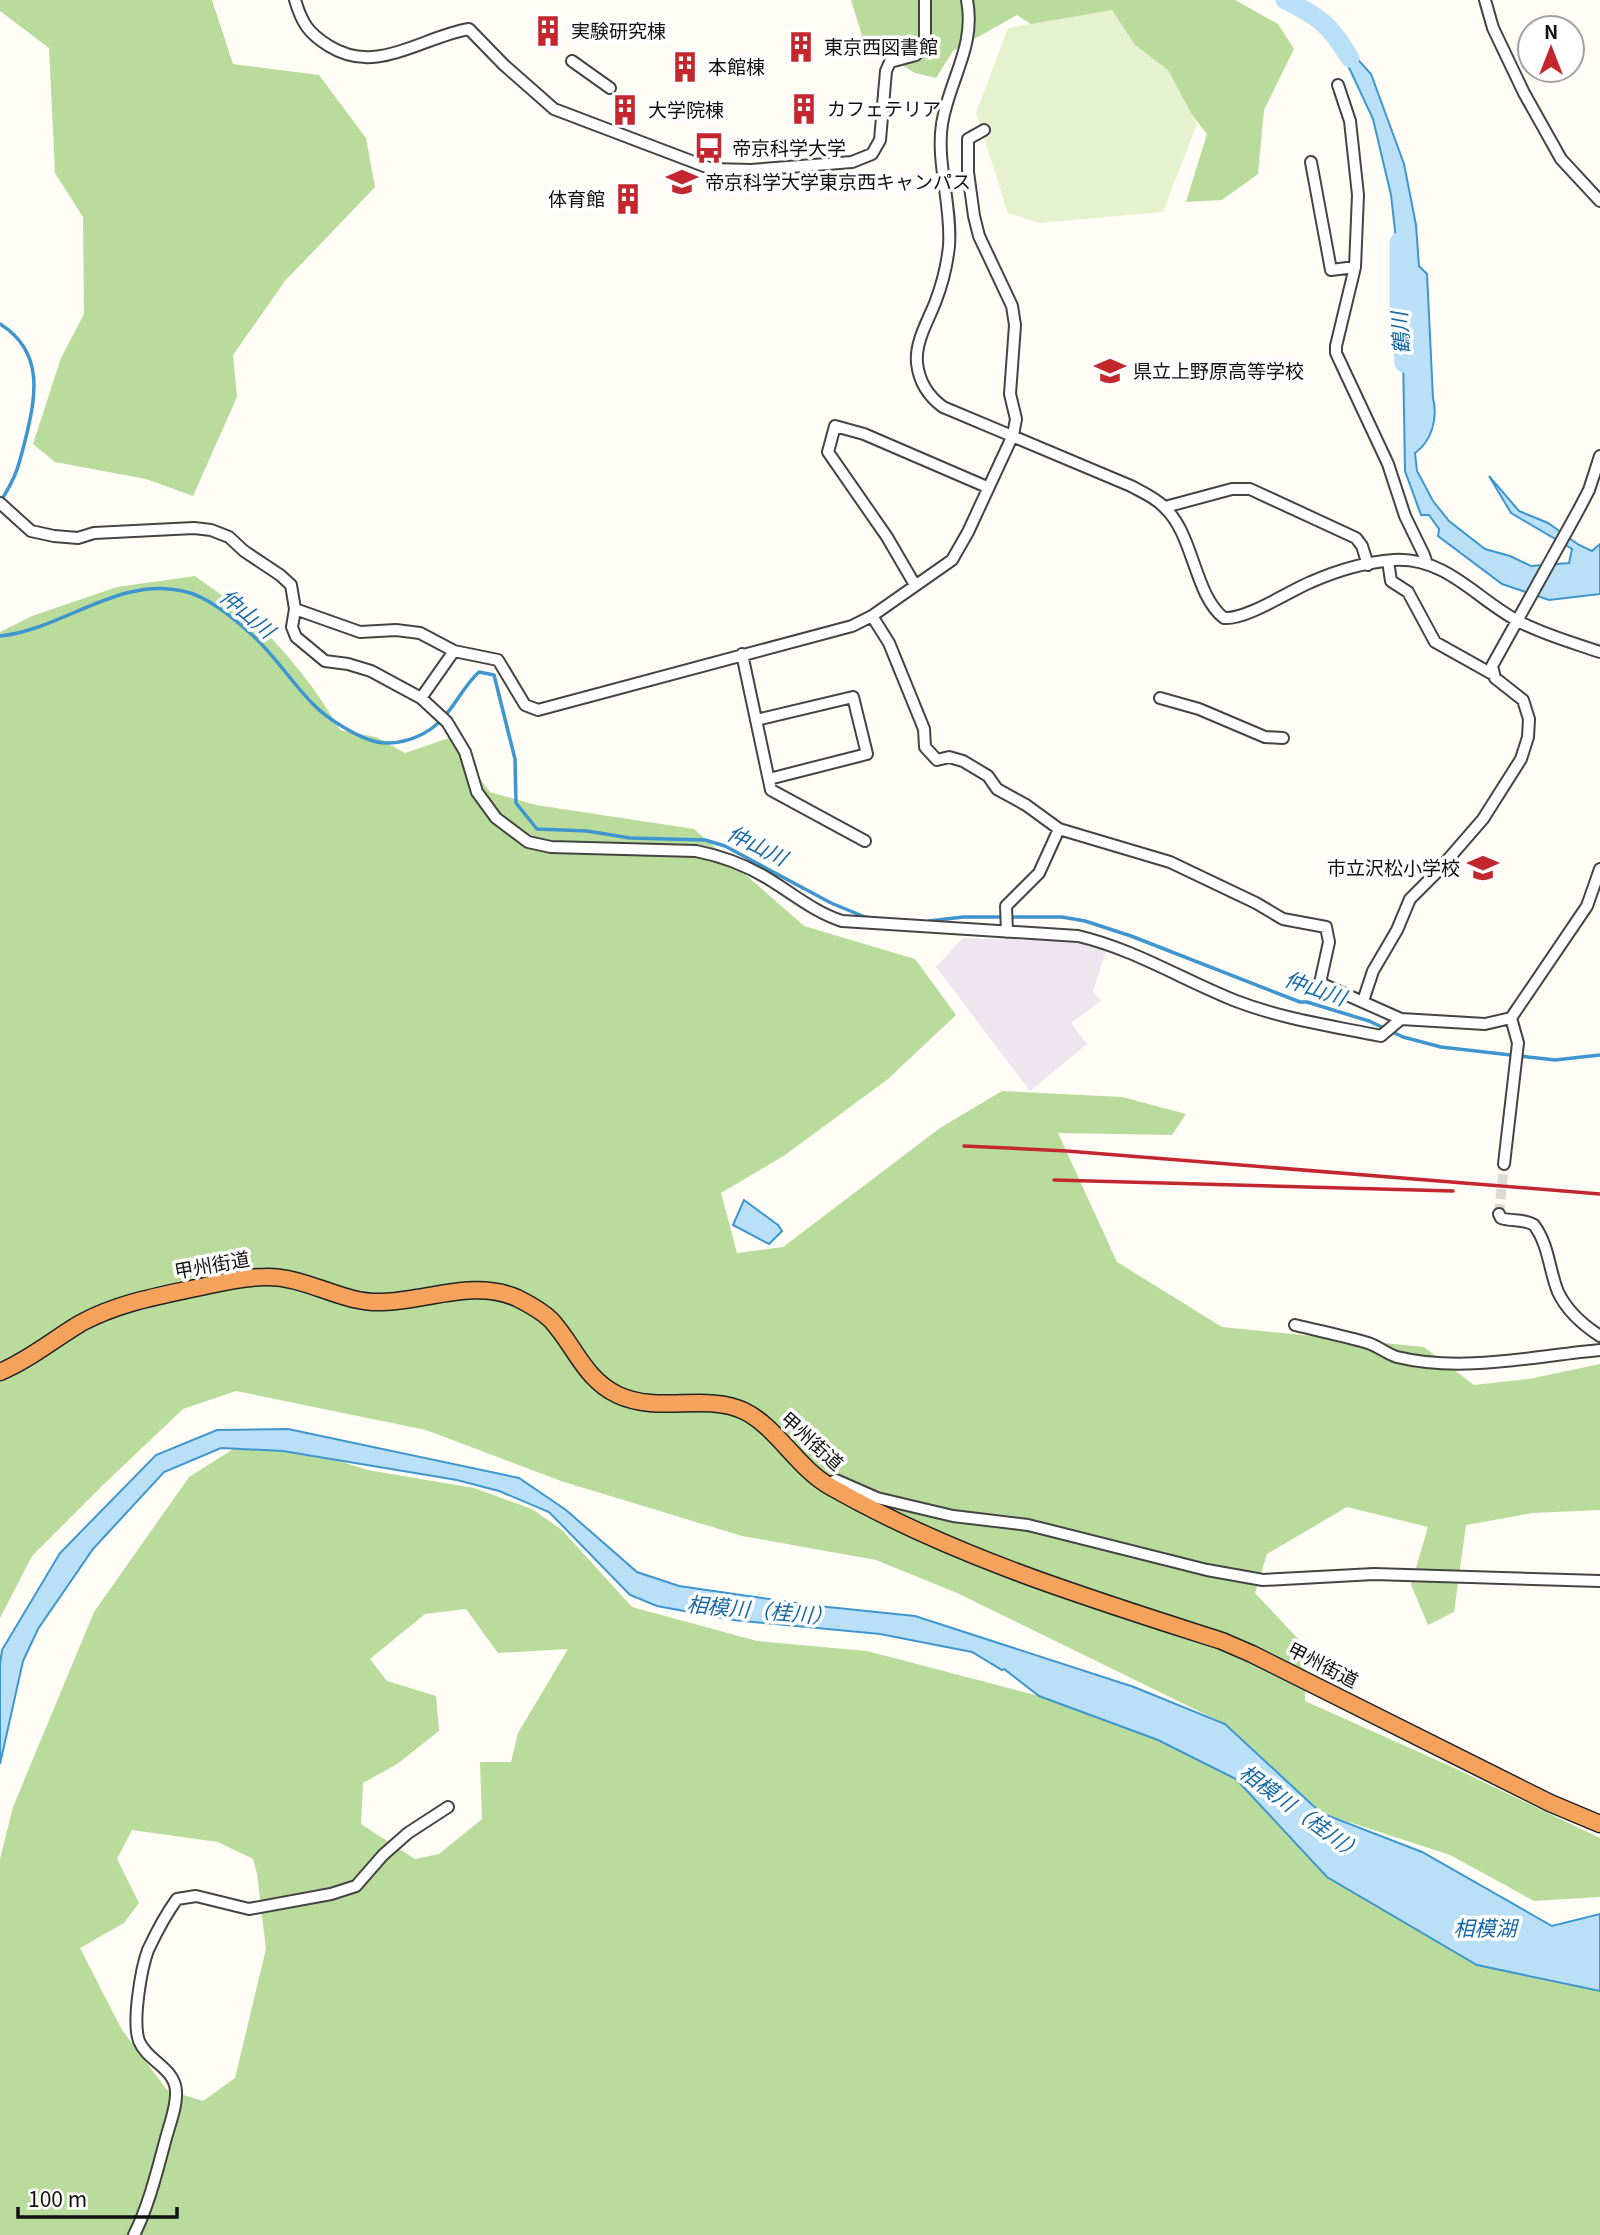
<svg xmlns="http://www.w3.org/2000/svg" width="1600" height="2235" font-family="Georgia,'Noto Sans JP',serif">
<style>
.industrial{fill:#eee6ef}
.forest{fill:#b9dc9c;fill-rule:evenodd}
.pitch{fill:#e6f2cf}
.water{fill:#b9e0f7;stroke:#3f96cf;stroke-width:2}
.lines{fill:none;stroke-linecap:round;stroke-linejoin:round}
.stream{stroke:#3f96cf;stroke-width:3.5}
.river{stroke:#b9e0f7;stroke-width:19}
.minor-tunnel{stroke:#dbdad3;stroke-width:10;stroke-dasharray:10 5;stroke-linecap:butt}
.minor-casing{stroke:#444;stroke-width:14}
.highway-casing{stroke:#222;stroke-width:19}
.minor{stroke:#fff;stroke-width:10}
.highway{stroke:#f5a25d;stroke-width:16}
.rail{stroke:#c4262e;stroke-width:3.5}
.labels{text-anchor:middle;stroke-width:7;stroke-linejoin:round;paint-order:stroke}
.poi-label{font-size:19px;fill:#111;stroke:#fff;text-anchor:start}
.street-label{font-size:19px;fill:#111;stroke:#fff}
.water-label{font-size:21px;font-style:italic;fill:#1768a6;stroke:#fff}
</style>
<rect width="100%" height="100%" fill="#fffdf5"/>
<!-- industrial -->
<path class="industrial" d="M 963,938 L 1052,940 L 1091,945 L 1106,951 L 1093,991 L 1101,1001 L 1071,1023 L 1087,1044 L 1030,1091 L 936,967 Z"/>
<!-- forest -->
<path class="forest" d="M 0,0 L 212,0 L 233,64 L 319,75 L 366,138 L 375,187 L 285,281 L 233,355 L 237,397 L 193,496 L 146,479 L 55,462 L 33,444 L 61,358 L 84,314 L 83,217 L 55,173 L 49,48 L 0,11 Z
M 851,0 L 1235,0 L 1278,24 L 1294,49 L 1264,110 L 1258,174 L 1222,200 L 1186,202 L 1207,134 L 1159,73 L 1040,30 L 1017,15 L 953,51 L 936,78 L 915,73 L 864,42 Z
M 195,576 C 211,588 229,599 244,612 C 282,645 315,687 340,730 L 376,737 L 405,753 L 449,738 L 490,792 L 536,805 L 694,829 L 804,926 L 915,959 L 956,1015 L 888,1079 L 785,1155 L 721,1193 L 737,1253 L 783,1247 L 940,1128 L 1002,1091 L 1122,1097 L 1186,1114 L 1172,1135 L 1058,1133 L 1117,1262 L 1222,1327 L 1424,1347 L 1474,1385 L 1529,1379 L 1600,1364 L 1600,1510 L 1533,1513 L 1466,1525 L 1454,1612 L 1428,1625 L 1411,1585 L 1428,1527 L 1347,1507 L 1267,1554 L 1255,1593 L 1304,1645 L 1305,1701 L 1450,1766 L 1600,1838 L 1600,1897 L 1534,1901 L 1450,1855 L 1321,1813 L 1225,1724 L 957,1593 L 876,1560 L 742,1536 L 561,1481 L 426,1430 L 236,1391 L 183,1409 L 105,1483 L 32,1556 L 0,1618 L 0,632 L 32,616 L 117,587 Z
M 284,1444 L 368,1470 L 474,1488 L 532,1509 L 562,1530 L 632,1607 L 757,1641 L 867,1651 L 1039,1696 L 1158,1740 L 1236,1779 L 1327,1877 L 1477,1965 L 1600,1991 L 1600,2235 L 0,2235 L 0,1859 L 13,1807 L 94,1612 L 189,1477 L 235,1448 ZM 466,1609 L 498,1653 L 568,1649 L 518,1733 L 511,1762 L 480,1762 L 482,1819 L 439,1854 L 415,1859 L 361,1824 L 363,1783 L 397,1764 L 439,1731 L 436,1696 L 387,1681 L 370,1659 L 425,1614 ZM 132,1830 L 218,1842 L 253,1859 L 257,1874 L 266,1949 L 235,2078 L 203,2101 L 167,2090 L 122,2030 L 80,1948 L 124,1923 L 139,1903 L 117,1859 Z"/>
<!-- pitch -->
<path class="pitch" d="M 1112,10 L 1135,45 L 1168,70 L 1197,124 L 1163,212 L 1039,223 L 1008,213 L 976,113 L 1008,28 Z"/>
<!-- water -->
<path class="water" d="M 1332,31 L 1371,74 L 1404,164 L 1416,225 L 1419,266 L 1427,274 L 1433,398 C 1438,418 1432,441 1415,453 L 1417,471 L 1433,501 L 1449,521 L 1485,549 L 1510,556 L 1531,566 L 1569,563 L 1572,549 L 1511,513 L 1489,476 L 1519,511 L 1548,523 L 1579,545 L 1592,551 L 1600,544 L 1600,594 L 1549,600 L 1502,584 L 1438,536 L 1439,529 L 1429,515 L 1421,515 L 1405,471 L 1402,293 L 1391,195 L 1373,119 Z
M 744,1200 L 778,1225 L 782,1231 L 769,1244 L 733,1225 Z
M 288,1429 L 519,1478 L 566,1510 L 637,1572 L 679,1586 L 818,1606 L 915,1616 L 1134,1687 L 1225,1724 L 1321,1813 L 1422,1852 L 1552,1926 L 1600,1914 L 1600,1991 L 1477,1965 L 1327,1877 L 1236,1779 L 1158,1740 L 1039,1696 L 1004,1669 L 1002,1670 L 972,1652 L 880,1634 L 733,1620 L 657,1606 L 630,1595 L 549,1512 L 499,1491 L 457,1480 L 283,1451 L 221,1448 L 164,1472 L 93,1549 L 38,1629 L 23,1661 L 0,1764 L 0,1664 L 2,1650 L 60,1553 L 156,1455 L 217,1430 Z"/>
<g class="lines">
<!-- stream -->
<path class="stream" d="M 0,324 C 45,352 36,397 25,441 C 18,469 16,476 1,501
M 0,636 C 62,630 118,576 183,591 C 207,596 232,617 250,633 C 274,654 291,682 313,704 C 326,718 358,738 377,742 C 396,746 421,738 436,725 C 454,710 462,687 479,672 L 494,675 L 515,759 L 516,803 L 537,829 L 587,831 L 630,838 L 705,840 L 725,846 L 831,903 L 865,917 L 880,919
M 929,921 L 963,917 L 1062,917 L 1085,921 L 1131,936 L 1300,1002 L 1307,1002 L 1369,1021 L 1403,1037 L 1441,1047 L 1555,1060 L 1600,1055"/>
<!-- river -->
<path class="river" d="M 1285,0 C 1320,17 1330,25 1350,58
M 1399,242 L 1399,311 L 1404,363"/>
<!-- minor-tunnel -->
<path class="minor-tunnel" d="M 1499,1214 L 1504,1164"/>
<defs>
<path id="minor" d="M 295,0 C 302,23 308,33 329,46 C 377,76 421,37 469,29 L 504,65 L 554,109 L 712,169 L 751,170 L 852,162 L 872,154 L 880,140 L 886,71 L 890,62 L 916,55 L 925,38 L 925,0
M 967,0 C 976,47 949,80 942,124 C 936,163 952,205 949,246 C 947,265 942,285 935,303 C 928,321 915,342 917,363 C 919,382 928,396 943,407 L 1131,486 C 1142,492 1156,498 1164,507 C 1194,534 1194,595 1224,618 C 1246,620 1289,591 1311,582 C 1336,571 1367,562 1394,560 C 1447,557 1477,600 1520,622 C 1545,635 1574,643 1600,652
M 1485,0 L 1493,28 L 1524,93 L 1561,159 L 1600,201
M 572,61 L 610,88
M 1338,85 L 1350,121 L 1358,195 L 1355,267 L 1336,346 L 1336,353 L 1388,464 L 1405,516 L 1424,555 L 1427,564
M 1311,162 L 1331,270 L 1355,267
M 0,503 L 31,531 L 54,536 L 78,538 L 94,533 L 194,528 L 211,530 L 229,537 L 244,551 L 280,575 L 291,585 L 295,609 L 292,627 L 296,637 L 325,661 L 348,664 L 371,671 L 421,698 L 447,722 L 465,752 L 477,792 L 496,818 L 528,842 L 551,847 L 696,851 C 721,856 744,864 767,878 C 792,893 814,912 842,921 L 1078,936 C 1134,949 1183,980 1236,1001 C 1283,1019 1332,1026 1381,1036 L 1401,1019
M 1165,507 L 1232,489 L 1250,489 L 1356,538 L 1362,546 L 1368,565
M 1388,561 L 1391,581 L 1408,592 L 1435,642 L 1494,675
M 915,585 L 887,537 L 828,452 L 835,426 L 864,434 L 987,487
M 295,609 L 360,632 L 396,630 L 420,633 L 454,651 L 498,660 L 525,705 L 538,710 L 852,626 L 872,616 L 952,560 L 968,532 L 1013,435 L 1016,419 L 1010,394 L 1015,325 L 1012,306 L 979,236 L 974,216 L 968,172 L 968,139 L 984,130
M 872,616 L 889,643 L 924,729 L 925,747 L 937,760 L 949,757 L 963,761 L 988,776 L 997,789 L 1026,805 L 1059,829 L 1170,862 L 1256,903 L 1283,919 L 1326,927 L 1329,942 L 1320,983 L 1401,1019 L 1485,1024 L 1511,1018 L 1587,906 L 1600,869
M 742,654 L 771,790 L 865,841
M 421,698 L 454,651
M 1160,698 L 1199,709 L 1265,737 L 1283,738
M 756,720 L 853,697 L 867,754 L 769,779
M 1007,932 L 1006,906 L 1039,873 L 1059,829
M 1363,1001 L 1373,971 L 1397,930 L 1410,899 L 1437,872 L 1483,819 L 1521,759 L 1528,737 L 1529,719 L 1523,700 L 1495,678 L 1492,666 L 1578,511 L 1589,490 L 1600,456
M 1504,1164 L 1518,1043 L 1511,1018
M 1499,1214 L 1501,1218 C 1512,1222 1523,1218 1534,1225 C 1549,1245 1549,1270 1558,1292 C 1567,1311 1583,1325 1600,1336
M 1295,1325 C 1319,1331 1344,1336 1368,1343 C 1378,1346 1387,1354 1397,1357 C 1462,1373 1535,1356 1600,1350
M 826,1485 L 836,1480 L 877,1498 L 953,1516 L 1028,1525 L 1207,1570 L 1263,1580 L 1374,1574 L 1600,1581
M 134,2235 C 149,2205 157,2171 166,2138 C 170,2123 177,2106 176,2091 C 175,2068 147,2061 139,2041 C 132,2022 141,1969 148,1950 C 156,1933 166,1914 177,1899 L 196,1896 L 249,1909 L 331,1894 L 356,1886 L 383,1855 L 408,1833 L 448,1807"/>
<path id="highway" d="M 0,1372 C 29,1360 54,1339 81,1323 C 116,1304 153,1297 191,1289 C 216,1284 240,1277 265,1277 C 307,1276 341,1304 383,1302 C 427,1301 474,1279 517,1298 C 529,1304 542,1311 551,1320 C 575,1346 584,1379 618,1395 C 659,1414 706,1393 744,1411 C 776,1426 798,1469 831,1487 C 954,1557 1088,1598 1222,1641 L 1252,1654 L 1550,1803 L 1600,1824"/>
</defs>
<!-- minor casing -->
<use href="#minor" class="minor-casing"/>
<!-- highway casing -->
<use href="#highway" class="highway-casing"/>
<!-- minor -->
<use href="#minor" class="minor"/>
<!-- highway -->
<use href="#highway" class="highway"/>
<!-- rail -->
<path class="rail" d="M 964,1146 L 1067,1151 L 1600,1194
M 1054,1180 L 1453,1191"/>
</g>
<!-- icons -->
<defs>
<symbol id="building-bare" viewBox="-9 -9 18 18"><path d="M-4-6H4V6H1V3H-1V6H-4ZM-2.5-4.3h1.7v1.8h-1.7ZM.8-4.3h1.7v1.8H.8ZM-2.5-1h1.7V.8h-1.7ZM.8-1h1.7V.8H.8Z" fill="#c4262e" stroke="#fff" stroke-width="2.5" paint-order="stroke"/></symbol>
<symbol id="bus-bare" viewBox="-9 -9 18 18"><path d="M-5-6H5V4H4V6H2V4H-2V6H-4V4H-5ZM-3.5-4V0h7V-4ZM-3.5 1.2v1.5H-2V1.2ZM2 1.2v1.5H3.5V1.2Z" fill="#c4262e" stroke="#fff" stroke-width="2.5" paint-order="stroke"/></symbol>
<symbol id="university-bare" viewBox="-9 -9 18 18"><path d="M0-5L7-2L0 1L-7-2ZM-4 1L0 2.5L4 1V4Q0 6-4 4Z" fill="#c4262e" stroke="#fff" stroke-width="2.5" paint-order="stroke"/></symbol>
<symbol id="school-bare" viewBox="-9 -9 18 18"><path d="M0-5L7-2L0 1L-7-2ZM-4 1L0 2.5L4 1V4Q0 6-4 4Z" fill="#c4262e" stroke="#fff" stroke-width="2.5" paint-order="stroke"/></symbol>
</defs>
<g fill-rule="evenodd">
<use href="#building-bare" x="526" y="9" width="44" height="44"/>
<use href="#building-bare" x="779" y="25" width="44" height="44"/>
<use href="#building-bare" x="663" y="45" width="44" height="44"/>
<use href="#building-bare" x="782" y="87" width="44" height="44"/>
<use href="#building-bare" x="603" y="88" width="44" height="44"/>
<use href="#bus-bare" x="687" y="126" width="44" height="44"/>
<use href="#university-bare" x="660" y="160" width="44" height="44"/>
<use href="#building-bare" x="606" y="177" width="44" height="44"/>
<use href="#school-bare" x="1088" y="349" width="44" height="44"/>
<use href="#school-bare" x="1461" y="846" width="44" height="44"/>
</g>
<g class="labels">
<!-- poi labels -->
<g class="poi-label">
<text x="571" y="38">実験研究棟</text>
<text x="824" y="54">東京西図書館</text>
<text x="708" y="74">本館棟</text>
<text x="827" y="116">カフェテリア</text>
<text x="648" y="117">大学院棟</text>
<text x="732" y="155">帝京科学大学</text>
<text x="705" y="189">帝京科学大学東京西キャンパス</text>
<text x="605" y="206" text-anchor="end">体育館</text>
<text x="1133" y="378">県立上野原高等学校</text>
<text x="1460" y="875" text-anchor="end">市立沢松小学校</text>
</g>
<!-- street labels -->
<g class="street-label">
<text transform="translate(212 1265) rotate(-10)" y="7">甲州街道</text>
<text transform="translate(812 1441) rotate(42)" y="7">甲州街道</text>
<text transform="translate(1323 1665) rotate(27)" y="7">甲州街道</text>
</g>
<!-- water labels -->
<g class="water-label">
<text transform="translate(1401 333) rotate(-94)" y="7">鶴川</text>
<text transform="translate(247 614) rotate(40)" y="7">仲山川</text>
<text transform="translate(757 846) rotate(26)" y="7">仲山川</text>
<text transform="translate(1315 989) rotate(19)" y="7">仲山川</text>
<text transform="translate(760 1611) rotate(5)" y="7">相模川（桂川）</text>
<text transform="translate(1301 1813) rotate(36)" y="7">相模川（桂川）</text>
<text x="1485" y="1936">相模湖</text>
</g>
</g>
<!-- north arrow -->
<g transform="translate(1551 49)"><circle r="33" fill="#ffffff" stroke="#a0a0a0" stroke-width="2"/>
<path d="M0-5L12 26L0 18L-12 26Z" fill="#c4262e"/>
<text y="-10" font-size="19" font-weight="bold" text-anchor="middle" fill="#111111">N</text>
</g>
<!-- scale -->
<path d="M18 2207v10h159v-10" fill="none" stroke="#111111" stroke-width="3.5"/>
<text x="28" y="2207" font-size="21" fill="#111111" stroke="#ffffff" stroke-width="5" paint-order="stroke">100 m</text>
</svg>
